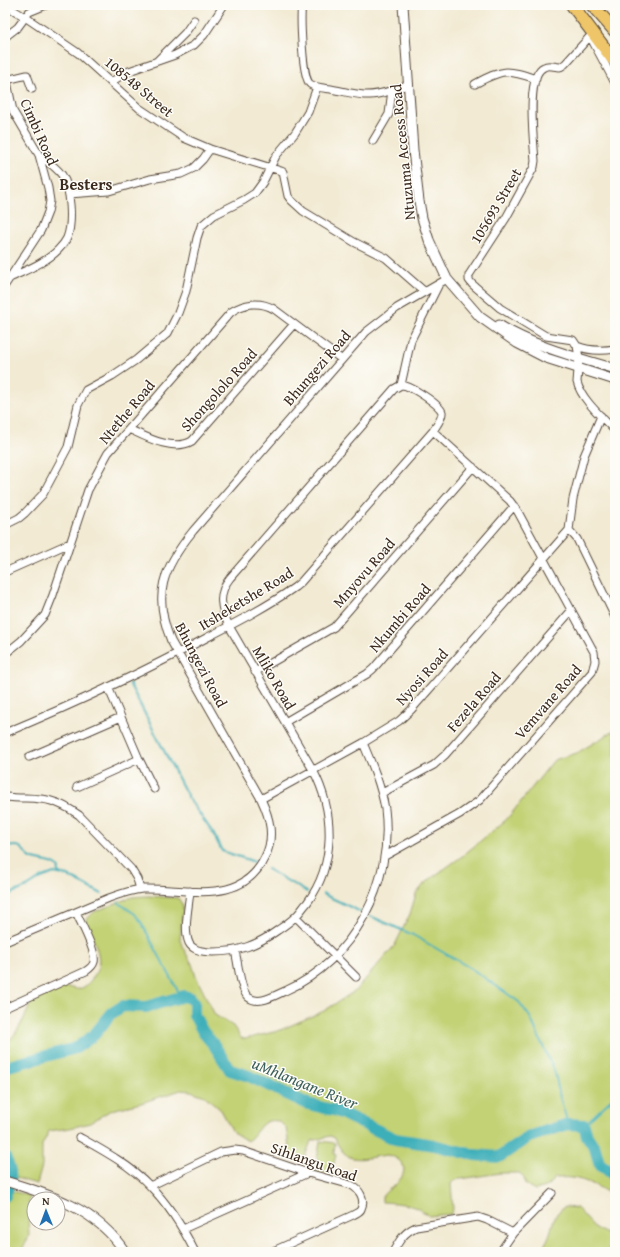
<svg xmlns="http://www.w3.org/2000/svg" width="620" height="1257" font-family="'Gentium Book Plus',serif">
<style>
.green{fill:#c2d275;stroke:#7e7e4a}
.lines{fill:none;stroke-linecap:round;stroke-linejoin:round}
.stream{stroke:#3eafb9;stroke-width:2}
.river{stroke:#3eafb9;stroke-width:12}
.minor-casing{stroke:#564739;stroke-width:9}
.tertiary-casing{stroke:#564739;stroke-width:11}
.primary-casing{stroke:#564739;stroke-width:14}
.minor{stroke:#fff;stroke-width:7}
.tertiary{stroke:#fff;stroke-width:9}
.primary{stroke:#eec569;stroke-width:12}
.labels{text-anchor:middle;stroke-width:3;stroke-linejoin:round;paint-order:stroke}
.street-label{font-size:15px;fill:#3b2a1e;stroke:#fdfcf7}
.neighbourhood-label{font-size:16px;font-weight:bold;fill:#3b2a1e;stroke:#fdfcf7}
.water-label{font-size:16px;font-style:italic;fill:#3c5f5c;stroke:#fdfcf7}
</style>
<rect width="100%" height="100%" fill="#fdfcf7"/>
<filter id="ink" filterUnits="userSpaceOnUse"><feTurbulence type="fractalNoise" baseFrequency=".025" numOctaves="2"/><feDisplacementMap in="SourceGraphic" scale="8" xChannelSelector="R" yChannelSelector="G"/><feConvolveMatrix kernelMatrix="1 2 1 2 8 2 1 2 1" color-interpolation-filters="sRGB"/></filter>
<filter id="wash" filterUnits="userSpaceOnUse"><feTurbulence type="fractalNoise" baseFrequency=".012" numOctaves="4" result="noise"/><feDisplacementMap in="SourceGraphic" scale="16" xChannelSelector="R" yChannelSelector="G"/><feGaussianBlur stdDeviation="0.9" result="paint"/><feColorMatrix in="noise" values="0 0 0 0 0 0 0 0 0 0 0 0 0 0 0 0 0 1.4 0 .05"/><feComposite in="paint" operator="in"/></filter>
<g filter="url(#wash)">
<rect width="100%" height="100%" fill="#f2ead3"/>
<!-- green -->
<path class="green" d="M 615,730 L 615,1198 C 605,1189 585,1179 571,1178 C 566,1177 561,1178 555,1178 L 546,1187 L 535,1190 L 525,1184 L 524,1178 L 520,1173 L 500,1173 L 454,1180 L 451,1184 L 453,1209 L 451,1214 L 429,1216 C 414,1204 401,1203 382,1202 L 382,1197 C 386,1190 393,1188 398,1182 C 410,1169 402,1158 387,1155 C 363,1158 346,1167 335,1138 L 330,1136 L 311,1141 L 304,1159 L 300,1161 L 294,1161 L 290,1152 L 286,1128 L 279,1121 C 276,1121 272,1120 269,1121 C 260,1122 255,1137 247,1141 L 233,1132 L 221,1110 L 205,1096 L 191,1091 L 181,1090 L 141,1103 L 111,1110 L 90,1123 L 70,1128 L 49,1131 L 42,1145 L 42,1166 L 37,1184 L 5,1175 L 5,1044 C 18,1034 25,1017 31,1002 L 64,987 C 70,986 74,990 79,989 C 85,987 88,984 91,980 C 108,961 93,942 86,922 L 87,919 L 94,912 L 132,897 L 148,896 L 178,898 L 182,904 L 183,907 L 180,939 L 182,946 L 192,964 L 196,977 L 215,1015 L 233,1026 L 241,1038 L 245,1039 L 278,1031 L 324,1011 L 355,991 L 395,945 L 410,914 L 416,894 L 426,882 L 461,857 L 507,819 L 554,760 L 577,753 Z
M 320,1141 L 335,1143 L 334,1154 L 336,1155 L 331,1174 L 315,1171 Z
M 5,1189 L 30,1196 L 28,1212 L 29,1236 L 21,1252 L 5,1252 Z
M 565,1207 L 577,1208 L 595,1228 L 609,1235 L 615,1234 L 615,1252 L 538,1252 C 541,1249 544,1246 546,1242 C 554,1229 550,1215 565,1207 Z"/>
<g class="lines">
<!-- stream -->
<path class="stream" d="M 129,683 L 189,799 L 213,833 L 222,851 L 255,862
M 5,846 C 10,848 15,844 20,847 C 25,850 26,856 31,858 C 39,862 56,861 59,869 L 58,874
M 267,869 L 307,892
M 323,894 L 361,912
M 5,896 L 27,887 L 41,878 L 54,873 L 68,876 L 102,894
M 119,903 L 135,914 L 141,922 L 177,989 L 179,999
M 370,916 L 413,935 L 472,969 L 519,1002 L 530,1017 L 555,1073 L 560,1098 L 568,1124
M 584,1125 L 615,1096
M 607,1252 L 615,1244"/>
<!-- river -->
<path class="river" d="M 5,1067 L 76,1048 L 94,1035 L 112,1013 L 123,1006 L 146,1007 L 184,996 L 190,998 L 194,1002 L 194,1015 L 203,1032 L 214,1045 L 230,1070 L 249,1076 L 308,1104 L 337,1111 L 395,1139 L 434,1145 L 474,1155 L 499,1157 L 529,1137 L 568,1124 L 584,1125 L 587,1136 L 595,1148 L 599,1163 L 615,1176
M 5,1157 C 13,1174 11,1179 5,1196"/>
</g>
</g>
<g filter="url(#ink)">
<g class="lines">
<defs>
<path id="minor" d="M 5,5 L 25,17 L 78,53 L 139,108 L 184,138 L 210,149 L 281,171 L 283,172 L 288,196 L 291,200 L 303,211 L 354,242 L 386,258 L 425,292
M 302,5 C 300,16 302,78 310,84 C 316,88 324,88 331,89 C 342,91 353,94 364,95 C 377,96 397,89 409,84
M 593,33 L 565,64 C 563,65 562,67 560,67 C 554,67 549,64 544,67 C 525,75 534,143 535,161 L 534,167 L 506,218 L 469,275 L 469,280 L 472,284 L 500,308 L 541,333 L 546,336 L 573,340 L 577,346 L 579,358 L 577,382 C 581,399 603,418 615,431
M 5,37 L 18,27 L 29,12 L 46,5
M 592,40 L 615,83
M 157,61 L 185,33 L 194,20
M 5,72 L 13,111 L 39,155 L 48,188 L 50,201 L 48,212 L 41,230 L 5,285
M 6,80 L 27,75 L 32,89
M 111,82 L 129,71 L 175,55 L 194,45 L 204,35 L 224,5
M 475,84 C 503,69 506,69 536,79
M 373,141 L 389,114 L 392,90
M 69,194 L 109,191 L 150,179 L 181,174 L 194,168 L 203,159 L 210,149
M 10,278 C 26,270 45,263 58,250 C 61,247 65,242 67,238 C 73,223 71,188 62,175 C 56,167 47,161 39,155
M 577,346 C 589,351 602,351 615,349
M 401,385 L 411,340 L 439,284
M 129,429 C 146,437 173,452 192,441 L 294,324
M 5,525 L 19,518 L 25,513 L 43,494 L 68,447 L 78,405 L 86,390 L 112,376 L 136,360 L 168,333 L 178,313 L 186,291 L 197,238 L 201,226 L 214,215 L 244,200 L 255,193 L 263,182 L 276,156 L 295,133 L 308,112 L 317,87
M 569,530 L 577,539 L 615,617
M 5,572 L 70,543
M 5,654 L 21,641 L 45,615 L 53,595 L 88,490 L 108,453 L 231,312 C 244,303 260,301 274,309 L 341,359
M 255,672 L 334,627 L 473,467
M 108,687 L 139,759 L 154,789
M 285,722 L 367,674 L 373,669 L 514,506
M 5,733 C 74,704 142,673 208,637 C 237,622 268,606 295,587 L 301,582 L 433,431 C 436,426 443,418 442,412 C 439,404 410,385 401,385 L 394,389 L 230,578 C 217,594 221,609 229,626 L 313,770 C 335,812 336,864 307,903 C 303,907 300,913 295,917 C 290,922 284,926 278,930 C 257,945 239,952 213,952 C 205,952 193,951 189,943 C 183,930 189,905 190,891
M 29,757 L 121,717
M 77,787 L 139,759
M 382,793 L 434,765 L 445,755 L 571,611
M 5,797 C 38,800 49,794 79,815 L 131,869 L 137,879 L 140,889
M 261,799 L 363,743 L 399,721 L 411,710 L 569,530 L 573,499 L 584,456 L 601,416
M 385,856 L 460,814 L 480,800 L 592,672 L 595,661 L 594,652 L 518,512 L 510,501 L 433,431
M 296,917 L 356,977
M 5,942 L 109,898 C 120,894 131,890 142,889 C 185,887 241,908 265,857 C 275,837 270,818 261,799 L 171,641 C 152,595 163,568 193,531 L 366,332 L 397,308 L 447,279
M 235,951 C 238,961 240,990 248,997 C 259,1006 275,995 285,991 C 354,960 394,883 385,809 C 381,785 372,764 363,743
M 5,1008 L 86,971 C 89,969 93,966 94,962 C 97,952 80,922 76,912
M 79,1137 C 104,1151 130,1165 150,1186 C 169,1205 183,1228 195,1252
M 150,1186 L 221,1152 L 235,1150 L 243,1151 L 308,1173 L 351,1185 C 359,1189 366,1199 361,1209 C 360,1212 356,1213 353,1215 L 271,1252
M 183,1229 L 308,1173
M 393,1252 C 399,1241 404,1232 416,1227 L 478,1217 L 487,1220 L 513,1233
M 500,1252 L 513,1233 L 552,1193"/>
<path id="tertiary" d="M 403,5 L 413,150 L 419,201 L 422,218 L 429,240 L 447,279 L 480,317 L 517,343 L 546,358 L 615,380
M 499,325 C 535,347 576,357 615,369
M 5,1181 C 51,1195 97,1209 125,1252"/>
<path id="primary" d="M 572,5 L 615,62
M 592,5 L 615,31"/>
</defs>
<!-- minor casing -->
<use href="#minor" class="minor-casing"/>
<!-- tertiary casing -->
<use href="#tertiary" class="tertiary-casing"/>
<!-- primary casing -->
<use href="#primary" class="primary-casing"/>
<!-- minor -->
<use href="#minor" class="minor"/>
<!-- tertiary -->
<use href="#tertiary" class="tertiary"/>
<!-- primary -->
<use href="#primary" class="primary"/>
</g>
</g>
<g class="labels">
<!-- street labels -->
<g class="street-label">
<text transform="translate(139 87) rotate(40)" y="5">108548 Street</text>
<text transform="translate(39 132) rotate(66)" y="5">Cimbi Road</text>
<text transform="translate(403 152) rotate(-96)" y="5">Ntuzuma Access Road</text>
<text transform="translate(496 206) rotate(-59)" y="5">105693 Street</text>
<text transform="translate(317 368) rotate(-49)" y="5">Bhungezi Road</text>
<text transform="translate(219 390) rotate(-48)" y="5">Shongololo Road</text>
<text transform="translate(127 412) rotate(-50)" y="5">Ntethe Road</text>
<text transform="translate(364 573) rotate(-49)" y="5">Mnyovu Road</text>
<text transform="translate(246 599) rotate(-31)" y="5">Itsheketshe Road</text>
<text transform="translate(400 618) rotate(-49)" y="5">Nkumbi Road</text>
<text transform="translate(201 665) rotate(62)" y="5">Bhungezi Road</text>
<text transform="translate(422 677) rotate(-48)" y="5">Nyosi Road</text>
<text transform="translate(274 678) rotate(60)" y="5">Mliko Road</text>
<text transform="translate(474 702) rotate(-49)" y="5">Fezela Road</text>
<text transform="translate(548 702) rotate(-49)" y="5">Vemvane Road</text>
<text transform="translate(314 1162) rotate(19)" y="5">Sihlangu Road</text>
</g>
<!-- neighbourhood labels -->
<g class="neighbourhood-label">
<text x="86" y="190">Besters</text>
</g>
<!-- water labels -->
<g class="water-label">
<text transform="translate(305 1083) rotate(22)" y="6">uMhlangane River</text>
</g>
</g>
<!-- margin -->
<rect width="620" height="1257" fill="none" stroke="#fdfcf7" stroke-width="20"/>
<!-- north arrow -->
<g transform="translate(46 1211) rotate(359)"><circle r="19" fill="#fdfcf7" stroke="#afa8a0"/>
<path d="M0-3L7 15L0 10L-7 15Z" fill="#1f6fb2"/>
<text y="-6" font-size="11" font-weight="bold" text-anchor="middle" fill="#3b2a1e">N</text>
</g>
</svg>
